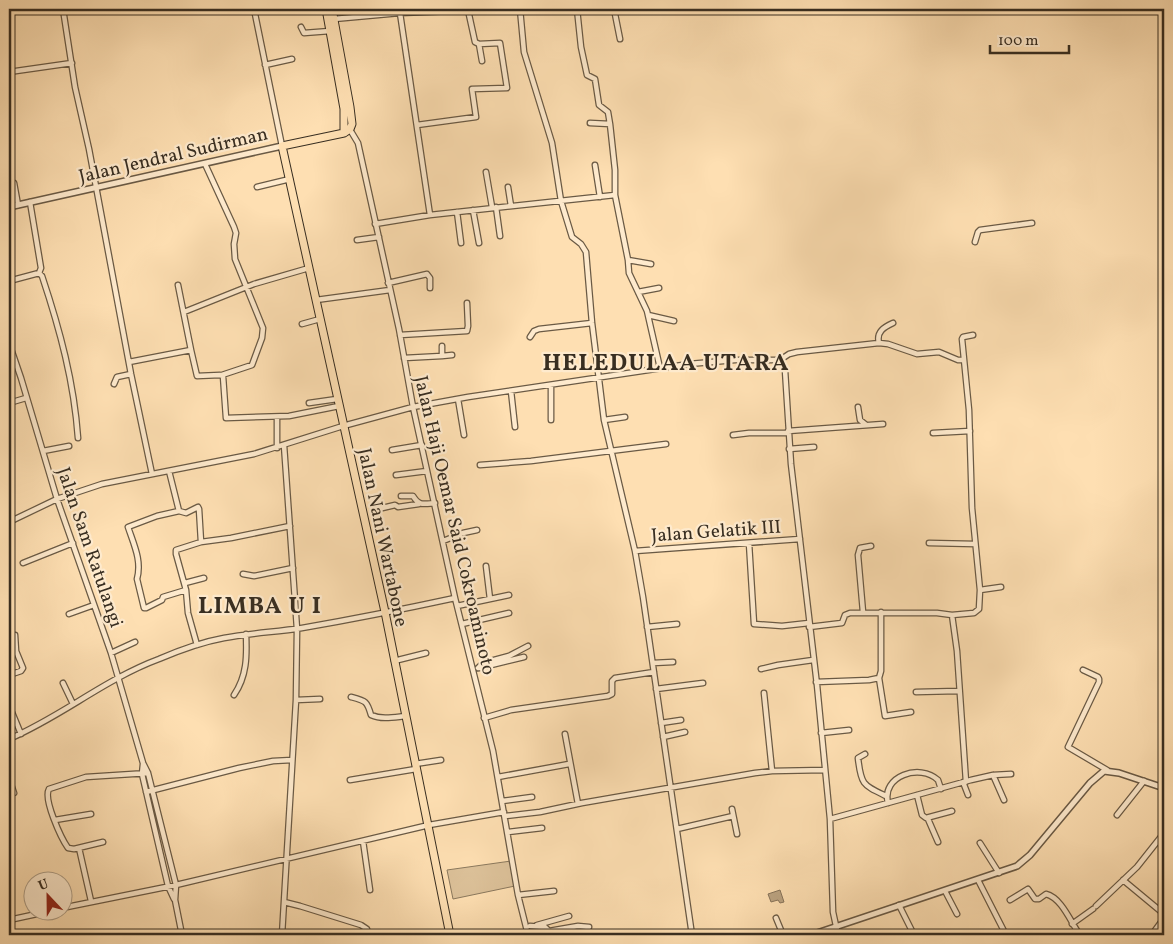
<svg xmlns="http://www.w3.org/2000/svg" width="1173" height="944" font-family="Vollkorn,serif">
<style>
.green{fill:#dcc199;stroke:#8a785d}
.water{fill:#bba381;stroke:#87745b}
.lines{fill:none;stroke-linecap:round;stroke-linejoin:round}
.minor-casing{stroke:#6a5a45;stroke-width:7}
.tertiary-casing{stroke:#6a5a45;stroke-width:8}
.primary-casing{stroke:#382e21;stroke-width:9}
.minor{stroke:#feeacd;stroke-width:4.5}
.tertiary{stroke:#feeacd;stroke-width:5}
.primary{stroke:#fedfb2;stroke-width:7}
.labels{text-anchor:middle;stroke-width:4.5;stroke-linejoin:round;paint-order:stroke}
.street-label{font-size:19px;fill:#382e21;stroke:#feeacd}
.district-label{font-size:24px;font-weight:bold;letter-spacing:1px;fill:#382e21;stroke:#feeacd}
</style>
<rect width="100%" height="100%" fill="#fedfb2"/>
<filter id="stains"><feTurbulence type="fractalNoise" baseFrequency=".004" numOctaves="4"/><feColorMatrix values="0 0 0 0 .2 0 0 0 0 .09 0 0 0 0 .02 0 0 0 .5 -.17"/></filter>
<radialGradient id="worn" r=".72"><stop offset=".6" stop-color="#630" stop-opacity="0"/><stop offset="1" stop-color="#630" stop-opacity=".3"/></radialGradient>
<!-- green -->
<path class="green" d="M 511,861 L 515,886 L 453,899 L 447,870 Z"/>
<!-- water -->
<path class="water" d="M 780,890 L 784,902 L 780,903 L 778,900 L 771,902 L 768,894 Z"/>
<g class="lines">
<defs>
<path id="minor" d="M 63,9 L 75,87 L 89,149 L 131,374 L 152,474
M 254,9 L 282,146
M 520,9 L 524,52 L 552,143 L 561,201 L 572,237 L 581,244 L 586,252 L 592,323 L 604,420 L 635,551 L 643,597 L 692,935
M 577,9 L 581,47 L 587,75 L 595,79 L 599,105 L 608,112 L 610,124
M 614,9 L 620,39
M 400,13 L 430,215
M 334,19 L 400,13 L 507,9
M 301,27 L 304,33 L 330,31
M 479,44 L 482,61
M 265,65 L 292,59
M 9,72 L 72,63
M 590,123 L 610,124 L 615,170 L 615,195 L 628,260 L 629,273 L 647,311 L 660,368
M 417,125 L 476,117 L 472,89 L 507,88 L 500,43 L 479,44 L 475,42 L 468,10
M 349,128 L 358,143 L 399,329 L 413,407 L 455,598 L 493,751 L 518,895 L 528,935
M 205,164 L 234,227 L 236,233 L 234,244 L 235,259 L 263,328 L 262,338 L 252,365 L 222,375
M 595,165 L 600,197
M 486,172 L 492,207
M 14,183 L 18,205
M 257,187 L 290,179
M 508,187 L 511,206
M 496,207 L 500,236
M 473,210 L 479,243
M 457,212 L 461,243
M 375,224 L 430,215 L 615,195
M 357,240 L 379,237
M 975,242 L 978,232 L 980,230 L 1032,223
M 628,260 L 651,264
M 39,273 L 42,276 C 60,330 74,382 78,438
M 9,281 L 39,273 L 41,268 L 30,202
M 388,283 L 427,274 L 430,278 L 430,288
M 638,292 L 659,288
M 316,300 L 390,290
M 184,312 L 254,284 L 309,268
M 648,315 L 674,321
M 302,324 L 320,319
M 400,335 L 467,331 L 468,326 L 467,303
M 530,337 L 534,331 L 539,329 L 592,323
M 9,343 L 21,378 L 57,499 L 111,653 L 143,763 L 148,773 L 176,885 L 175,900 L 182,935
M 879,343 L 888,344 L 917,354 L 939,352 L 958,360 L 963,360
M 191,350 L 197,376 L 220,375 L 223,376 L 226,418 L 289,416 L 339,406
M 442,356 L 452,355
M 404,358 L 442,356 L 442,346
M 780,360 L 789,354 L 797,352 L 879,343 C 876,332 884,327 893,323
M 129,362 L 191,350 L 178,285
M 114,384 L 117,377 L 131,374
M 511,391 L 515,427
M 458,399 L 464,435
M 9,403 L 26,398
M 309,403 L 337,399
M 858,407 L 860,420 L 865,424
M 277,417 L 277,448
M 551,420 L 551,385
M 604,420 L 625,417
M 788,431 L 883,424
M 933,433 L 970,431
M 733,435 L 749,433 L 788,433
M 789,449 L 814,447
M 392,450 L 422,445
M 43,451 L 69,446
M 480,465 L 531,461 L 666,444
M 169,471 L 179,511 L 186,513 L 198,507 L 199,509 L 201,542
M 396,475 L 427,471
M 401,496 L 413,496 C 419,506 423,504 435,503
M 374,510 L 395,505 L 398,507 L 419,504
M 179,511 L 157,516 L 128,527 C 134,545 142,561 137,579 L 144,608 L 146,608 L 162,600 L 163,597 L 186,590
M 9,522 L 57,499 L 102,484 L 254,454 L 343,426 L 413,407 L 468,397 L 689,364 L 735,360 L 780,360 L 785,370 L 791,464 L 817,685 L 830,819 L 833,912 L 838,935
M 443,541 L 463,533 L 477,530
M 749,543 L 754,624 L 782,626 L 809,623
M 929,543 L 975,544
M 635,551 L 800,539
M 23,563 L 73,543
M 486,566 L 490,599
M 243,574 L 254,576 L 293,568
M 185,583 L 204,578
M 980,590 L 1001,587
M 457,606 L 509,595
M 863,612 L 858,555 L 860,548 L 871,546
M 69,614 L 94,605
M 952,615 L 957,651 L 966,782
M 462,624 L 509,613
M 647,627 L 677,624
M 809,627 L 842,623 L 845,615 L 850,613 L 937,613 L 952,615 L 974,613 L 979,609 L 980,590 L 972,508 L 969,410 L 962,339 L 963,337 L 973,335
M 197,645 L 188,613 L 186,590 L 176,554 L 176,550 L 201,542 L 231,538 L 290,526
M 111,653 L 135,642
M 394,661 L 426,653
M 653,663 L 673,662
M 478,668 L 483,663 L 509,656 L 528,646
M 479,668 L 524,657
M 761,669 L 778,665 L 813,660
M 1083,670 L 1098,677 L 1099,679 L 1099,682 L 1068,747 L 1107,770
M 9,675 L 21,671 L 23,668 L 16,651 L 15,635
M 879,678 L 885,716 L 911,712
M 816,682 L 869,680 L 879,678 L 881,671 L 881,612
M 63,683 L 73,704
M 656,689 L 703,683
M 916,692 L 958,691
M 764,693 L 772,771
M 234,695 C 247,676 247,656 246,634
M 351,697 C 366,701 367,701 371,715 C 382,720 395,717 406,716
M 296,700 L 320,699
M 9,705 L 21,734
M 484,718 L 511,710 L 608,696 L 612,694 L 612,681 L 615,678 L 654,672
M 661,723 L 681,720
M 821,733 L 849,730
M 565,734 L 578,804
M 663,737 L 685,732
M 9,739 C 61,717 105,679 159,659 C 180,650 202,642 224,638 C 250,633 276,632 302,628 C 354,619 404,609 455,598
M 865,754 L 858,758 C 861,785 863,785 886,796
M 143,764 L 142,774 L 168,886 L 174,899
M 415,764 L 441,760
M 993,775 L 1004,800
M 498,777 L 569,764
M 9,778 L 14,793
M 350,780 L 416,769
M 963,782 L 968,795
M 146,792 L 239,768 L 273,761 L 292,760
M 917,795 L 922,815 L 926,818 L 952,811
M 502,801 L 532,797
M 888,803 C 881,776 920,763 938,780 L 941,789
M 732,809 L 737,834
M 1117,815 L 1144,781
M 505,816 L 540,812 L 582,803 L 755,773 L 772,771 L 825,770
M 830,819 L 971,780 L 993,775 L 1011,774
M 928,819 L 938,842
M 55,820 L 91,814
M 677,829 L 733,816
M 508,832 L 542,828
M 363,841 L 370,890
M 103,842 L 74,849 L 68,848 C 61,838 43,799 49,789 L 86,777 L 148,773
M 980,843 L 999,873
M 79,848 L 91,901
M 978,880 L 1006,935
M 1123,880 L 1164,914
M 945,891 L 957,914
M 518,895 L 554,891
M 1010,900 L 1028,889 L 1035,899 L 1039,899 L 1046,894 C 1062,898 1071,923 1080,935
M 284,902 L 300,906 L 361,925 L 367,929 L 368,935
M 899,905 L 914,935
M 1096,906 L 1137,867 L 1164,833
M 62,908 L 176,885 L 429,825 L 504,812
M 776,918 L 783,935
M 9,920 L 46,912
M 1072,924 L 1093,909
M 537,925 L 569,916
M 530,926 L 545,927 L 549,931 L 578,926 L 589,927
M 282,935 L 296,700 L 297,629 L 284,445
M 1154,935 L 1153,933 L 1164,918"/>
<path id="tertiary" d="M 9,207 L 282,146
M 811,935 L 1017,866 L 1030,855 L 1090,783 L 1104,771 L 1119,773 L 1164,788"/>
<path id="primary" d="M 326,9 L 344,109 L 344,133
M 332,9 L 350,107 L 352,124 L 350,129 L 344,133 L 282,146 L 385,612 L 450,935"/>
</defs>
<!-- minor casing -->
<use href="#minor" class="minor-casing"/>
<!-- tertiary casing -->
<use href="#tertiary" class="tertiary-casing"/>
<!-- primary casing -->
<use href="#primary" class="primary-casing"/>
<!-- minor -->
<use href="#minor" class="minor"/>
<!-- tertiary -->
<use href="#tertiary" class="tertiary"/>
<!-- primary -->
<use href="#primary" class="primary"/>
</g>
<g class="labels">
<!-- street labels -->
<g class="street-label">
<text transform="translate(173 154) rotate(-13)" y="7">Jalan Jendral Sudirman</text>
<text transform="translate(456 525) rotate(77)" y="7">Jalan Haji Oemar Said Cokroaminoto</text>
<text transform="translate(716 530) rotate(-4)" y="7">Jalan Gelatik III</text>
<text transform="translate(384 537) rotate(78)" y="7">Jalan Nani Wartabone</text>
<text transform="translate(91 547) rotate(71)" y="7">Jalan Sam Ratulangi</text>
</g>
<!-- district labels -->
<g class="district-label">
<text x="666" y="370">HELEDULAA UTARA</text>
<text x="260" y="613">LIMBA U I</text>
</g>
</g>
<!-- margin -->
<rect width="1173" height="944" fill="none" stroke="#fedfb2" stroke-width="30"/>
<rect x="10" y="10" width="1153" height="924" fill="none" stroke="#382e21" stroke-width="2.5"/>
<rect x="15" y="15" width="1143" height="914" fill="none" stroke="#382e21"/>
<!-- north arrow -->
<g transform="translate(48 896) rotate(338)"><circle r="24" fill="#feeacd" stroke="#af9f88"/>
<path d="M0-4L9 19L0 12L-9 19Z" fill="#8f2418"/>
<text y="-8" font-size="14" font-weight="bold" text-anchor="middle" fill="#382e21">U</text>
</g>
<!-- scale -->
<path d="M990 45v8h79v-8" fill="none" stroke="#382e21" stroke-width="2.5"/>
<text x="998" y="45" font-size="15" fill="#382e21" stroke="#feeacd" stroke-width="4" paint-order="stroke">100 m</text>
<rect width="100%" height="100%" filter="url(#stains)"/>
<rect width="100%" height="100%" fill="url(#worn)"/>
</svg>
